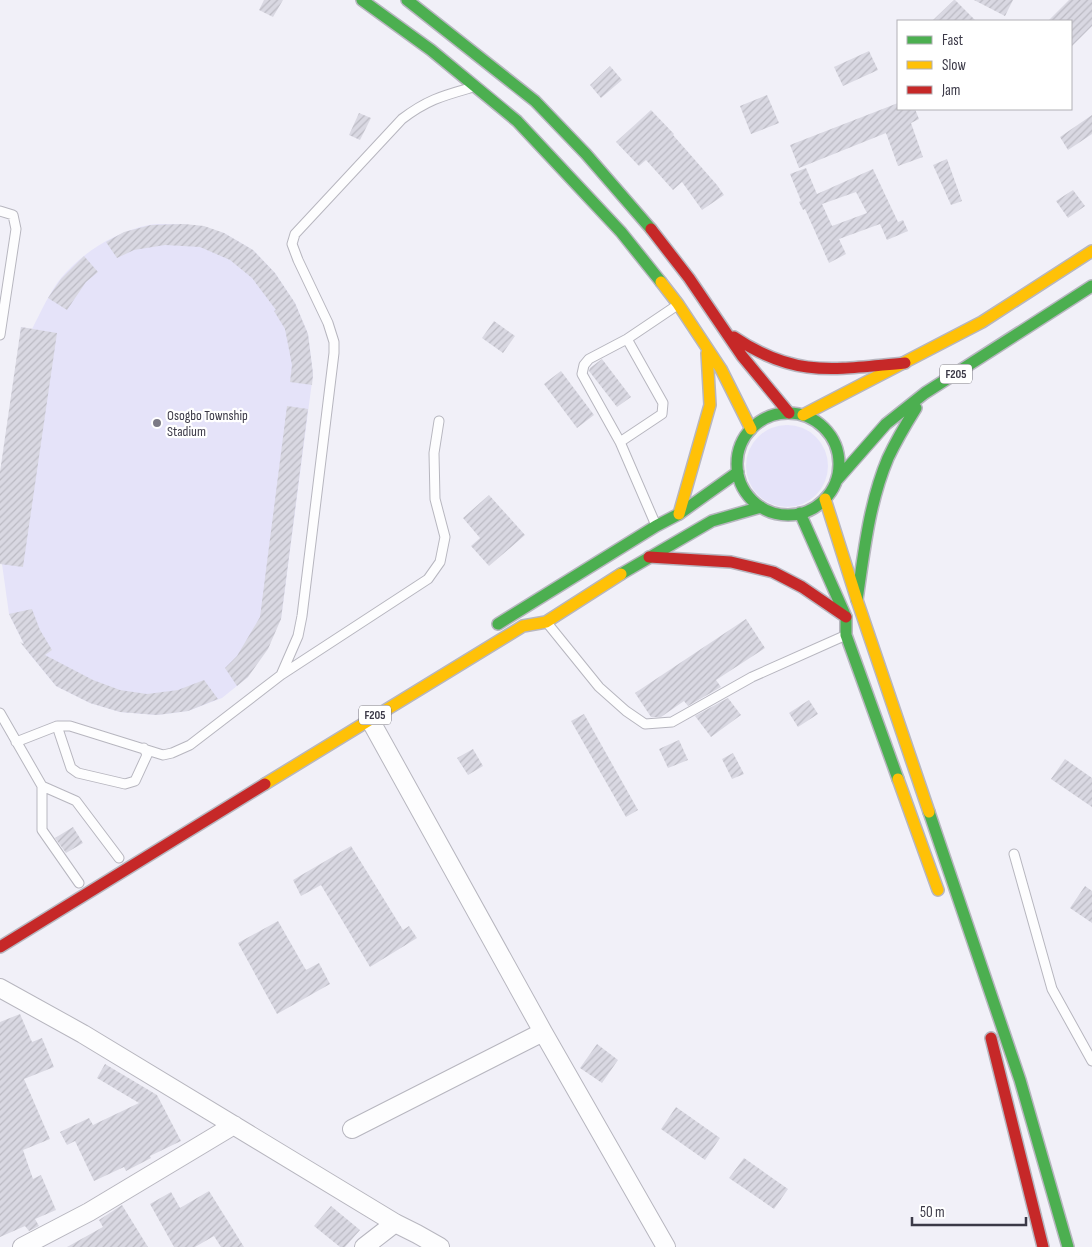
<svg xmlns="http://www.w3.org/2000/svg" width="1092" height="1247" font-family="'Sofia Sans Condensed',sans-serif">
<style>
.grass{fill:#e5e3f9}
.building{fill:url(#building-hatch);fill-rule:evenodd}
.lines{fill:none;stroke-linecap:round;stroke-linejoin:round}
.lane-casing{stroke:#b7b6bf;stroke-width:11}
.street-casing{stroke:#b7b6bf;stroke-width:20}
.fast-casing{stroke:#b7b6bf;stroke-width:14}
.slow-casing{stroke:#b7b6bf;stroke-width:14}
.jam-casing{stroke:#b7b6bf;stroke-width:14}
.lane{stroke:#fdfdfe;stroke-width:9}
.street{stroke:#fdfdfe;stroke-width:18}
.fast{stroke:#4caf50;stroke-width:11}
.slow{stroke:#ffc107;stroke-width:11}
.jam{stroke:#c62828;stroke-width:11}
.poi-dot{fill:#7b7985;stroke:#fff;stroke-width:2}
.labels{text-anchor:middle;stroke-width:4.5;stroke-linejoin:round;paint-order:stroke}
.shield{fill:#fff;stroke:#76747e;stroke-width:1}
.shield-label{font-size:12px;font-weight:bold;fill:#3b3947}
.poi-label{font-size:14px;fill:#3b3947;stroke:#fff;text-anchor:start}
</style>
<defs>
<pattern id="building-hatch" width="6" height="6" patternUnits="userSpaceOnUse" patternTransform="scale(1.25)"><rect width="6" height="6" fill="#d9d8e2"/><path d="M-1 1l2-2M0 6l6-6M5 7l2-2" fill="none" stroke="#bbbac3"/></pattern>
</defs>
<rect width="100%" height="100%" fill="#f1f0f8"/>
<!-- grass -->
<path class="grass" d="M 184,224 L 224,233 L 253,250 L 275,273 L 295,303 L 308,334 L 313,374 L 281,619 L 248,677 L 222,698 L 188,711 L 157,715 L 120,712 L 90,703 L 56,686 L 28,652 L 9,614 L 2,564 L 0,564 L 21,327 L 32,329 C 41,312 49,293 61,278 C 83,252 115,232 149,225 C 160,223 173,225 184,224 Z
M746 466a41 41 0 1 1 82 0a41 41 0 1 1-82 0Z"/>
<!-- building -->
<path class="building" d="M 264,0 L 283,0 L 273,17 L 259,10 Z
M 954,0 L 955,0 L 976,21 L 932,21 Z
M 974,0 L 1013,0 L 1005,16 Z
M 1069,0 L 1092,0 L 1092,26 L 1071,47 L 1071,21 L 1048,21 Z
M 869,51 L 878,70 L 843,86 L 834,67 Z
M 610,66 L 622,80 L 601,98 L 590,85 Z
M 767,95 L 779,123 L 751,134 L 740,106 Z
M 898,103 L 898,109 L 915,109 L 919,119 L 911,123 L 923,157 L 898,166 L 886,133 L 799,168 L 790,145 Z
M 651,110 L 674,134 L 673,135 L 717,185 L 724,195 L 702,210 L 682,182 L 673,190 L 646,160 L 639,166 L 616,142 Z
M 359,113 L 371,118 L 360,140 L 349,135 Z
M 1092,115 L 1092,134 L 1068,150 L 1060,137 Z
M 947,159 L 962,201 L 951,205 L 933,165 Z
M 806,168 L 817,194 L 873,169 L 898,222 L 903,220 L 908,231 L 887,240 L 880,224 L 839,239 L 846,254 L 829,263 L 805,209 L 803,210 L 799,202 L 801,201 L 790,174 ZM 856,192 L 867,213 L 832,226 L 822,204 Z
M 1073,190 L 1085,206 L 1068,218 L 1056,201 Z
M 184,224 L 204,226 L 224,233 L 253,250 L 275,273 L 295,303 L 308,334 L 313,374 L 312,385 L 290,382 L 292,365 L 285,329 L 274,311 L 276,310 L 252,278 L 230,260 L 200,247 L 165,245 L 134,250 L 117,258 L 106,242 L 124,232 L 151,225 Z
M 84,256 L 98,272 L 86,282 L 67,310 L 48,298 L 61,279 Z
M 494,321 L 515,336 L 503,353 L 482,338 Z
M 21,327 L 57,333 L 23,567 L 0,564 L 0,472 Z
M 602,359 L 631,397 L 617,407 L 589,371 L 590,368 Z
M 561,371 L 594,415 L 577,428 L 544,384 Z
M 287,406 L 308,409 L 281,619 L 268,649 L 248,677 L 237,686 L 225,668 L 237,656 L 260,617 Z
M 489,495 L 525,535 L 489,566 L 471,546 L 480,538 L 463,518 Z
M 32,609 L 40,630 L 52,650 L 45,655 L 93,680 L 120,690 L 147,694 L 178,690 L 204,680 L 218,699 L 188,711 L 157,715 L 120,712 L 90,703 L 56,686 L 20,642 L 24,644 L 9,614 Z
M 746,619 L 765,648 L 716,680 L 721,687 L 688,706 L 684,701 L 661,717 L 651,717 L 635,693 Z
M 728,698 L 741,715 L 711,737 L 695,716 Z
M 809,700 L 818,714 L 798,727 L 789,713 Z
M 584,714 L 638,810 L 626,817 L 571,721 Z
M 679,740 L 688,760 L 668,768 L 659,749 Z
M 473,749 L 483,766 L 468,775 L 457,758 Z
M 733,753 L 744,774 L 732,779 L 722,759 Z
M 1065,759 L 1092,778 L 1092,807 L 1051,779 Z
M 73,827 L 83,843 L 66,853 L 55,838 Z
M 351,846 L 403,930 L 409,926 L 417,938 L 370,967 L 321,885 L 301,896 L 293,880 Z
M 1085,886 L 1092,891 L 1092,923 L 1070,908 Z
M 278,921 L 306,970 L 319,963 L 330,984 L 277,1014 L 238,943 Z
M 20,1014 L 32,1042 L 42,1038 L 54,1067 L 24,1079 L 50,1139 L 23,1150 L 33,1179 L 41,1175 L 56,1210 L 35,1219 L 39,1226 L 29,1231 L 25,1226 L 0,1237 L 0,1022 Z
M 597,1044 L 618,1060 L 602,1083 L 580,1068 Z
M 105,1064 L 157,1095 L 181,1141 L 150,1156 L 151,1158 L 126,1171 L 124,1167 L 94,1181 L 75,1141 L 67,1145 L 60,1132 L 89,1118 L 93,1125 L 139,1103 L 97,1078 Z
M 676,1107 L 720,1138 L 705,1160 L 661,1129 Z
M 744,1158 L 788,1189 L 774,1209 L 729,1178 Z
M 209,1191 L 244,1247 L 221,1247 L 214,1236 L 195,1247 L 174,1247 L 150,1204 L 171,1192 L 180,1208 Z
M 122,1205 L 148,1247 L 67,1247 L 103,1227 L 99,1220 Z
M 331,1206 L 360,1230 L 345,1247 L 340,1247 L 314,1226 Z"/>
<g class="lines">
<defs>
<path id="lane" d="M 0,211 L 13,215 L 16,229 L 0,335
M 620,442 L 662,414 L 663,403 L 627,339
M 655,523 L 620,442 L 582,374 L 584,365 L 589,359 L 627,339 L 676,306
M 548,624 L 599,687 L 626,711 L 645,724 L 672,722 L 752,677 L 844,636
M 281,675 L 428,579 L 440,562 L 445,537 L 435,499 L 434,453 L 439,421
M 0,713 L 42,786
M 57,726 L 71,768 L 78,773 L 125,784 L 135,781 L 147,755 L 144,748
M 16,742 L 57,726 L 70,726 L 163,755 L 172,753 L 190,745 L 281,675 L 298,636 L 302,616 L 334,353 L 334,342 L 328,323 L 298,260 L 292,244 L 295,234 L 402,119 C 427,100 442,96 470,88
M 1014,854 L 1052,989 L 1092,1061
M 79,883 L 42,830 L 42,786 L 76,801 L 119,858"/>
<path id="street" d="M 369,718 L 543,1032 L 666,1247
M 0,988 L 83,1034 L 395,1223 L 417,1234 L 440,1247
M 352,1129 L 543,1032
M 22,1247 L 89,1212 L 234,1125
M 364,1247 L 395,1223"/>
<path id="fast" d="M 362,0 L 431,50 L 517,121 L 621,232 L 661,282
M 407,0 L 535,101 L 586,154 L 651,229
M737 464a51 51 0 1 1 102 0a51 51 0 1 1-102 0Z
M 836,481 L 886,424 L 925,393 L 1092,286
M 800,513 L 846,617 L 846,635 L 898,779
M 621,574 L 712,521 L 761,507
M 857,600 C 864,552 869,503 888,458 C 896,441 906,424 916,408
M 498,624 L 656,526 L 679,514 L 738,472
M 929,812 L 1020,1080 L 1068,1247"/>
<path id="slow" d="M 661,282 L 678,304 L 721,369 L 751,429
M 803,415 L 982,322 L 1092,251
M 825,499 L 857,600 L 929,812
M 679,514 L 710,405 L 707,353
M 898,779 L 938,890
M 265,784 L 523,626 L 546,622 L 621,574"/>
<path id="jam" d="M 651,229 L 689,278 L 742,356 L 789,413
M 734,337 C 796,379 835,369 905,363
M 649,557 L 731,562 L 773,572 L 802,587 L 846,617
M 0,947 L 265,784
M 991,1038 L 1043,1247"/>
</defs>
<!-- lane casing -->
<use href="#lane" class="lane-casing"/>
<!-- street casing -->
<use href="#street" class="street-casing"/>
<!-- fast casing -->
<use href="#fast" class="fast-casing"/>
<!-- slow casing -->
<use href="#slow" class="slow-casing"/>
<!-- jam casing -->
<use href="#jam" class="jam-casing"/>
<!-- lane -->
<use href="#lane" class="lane"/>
<!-- street -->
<use href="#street" class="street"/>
<!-- fast -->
<use href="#fast" class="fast"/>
<!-- slow -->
<use href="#slow" class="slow"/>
<!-- jam -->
<use href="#jam" class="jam"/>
</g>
<!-- markers -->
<circle class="poi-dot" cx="157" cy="423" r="5"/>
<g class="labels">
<!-- shield labels -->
<g class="shield">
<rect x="940" y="364.5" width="32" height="19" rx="4"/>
<rect x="359" y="705.5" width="32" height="19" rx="4"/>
</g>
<g class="shield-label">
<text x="956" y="378">F205</text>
<text x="375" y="719">F205</text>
</g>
<!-- poi labels -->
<g class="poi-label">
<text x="167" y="420">Osogbo Township<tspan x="167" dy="16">Stadium</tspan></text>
</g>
</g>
<!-- legend -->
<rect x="897" y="20" width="175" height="90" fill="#ffffff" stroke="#b1b0b5"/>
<rect x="907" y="36" width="25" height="8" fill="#4caf50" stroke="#b1b0b5"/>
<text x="942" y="45" font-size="15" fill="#3b3947">Fast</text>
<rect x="907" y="61" width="25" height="8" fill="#ffc107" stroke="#b1b0b5"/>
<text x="942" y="70" font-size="15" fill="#3b3947">Slow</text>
<rect x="907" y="86" width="25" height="8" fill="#c62828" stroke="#b1b0b5"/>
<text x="942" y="95" font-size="15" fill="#3b3947">Jam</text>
<!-- scale -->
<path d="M912 1217v8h114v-8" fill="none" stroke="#3b3947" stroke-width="2.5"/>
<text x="920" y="1217" font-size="15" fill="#3b3947" stroke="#ffffff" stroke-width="4" paint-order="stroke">50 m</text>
</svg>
